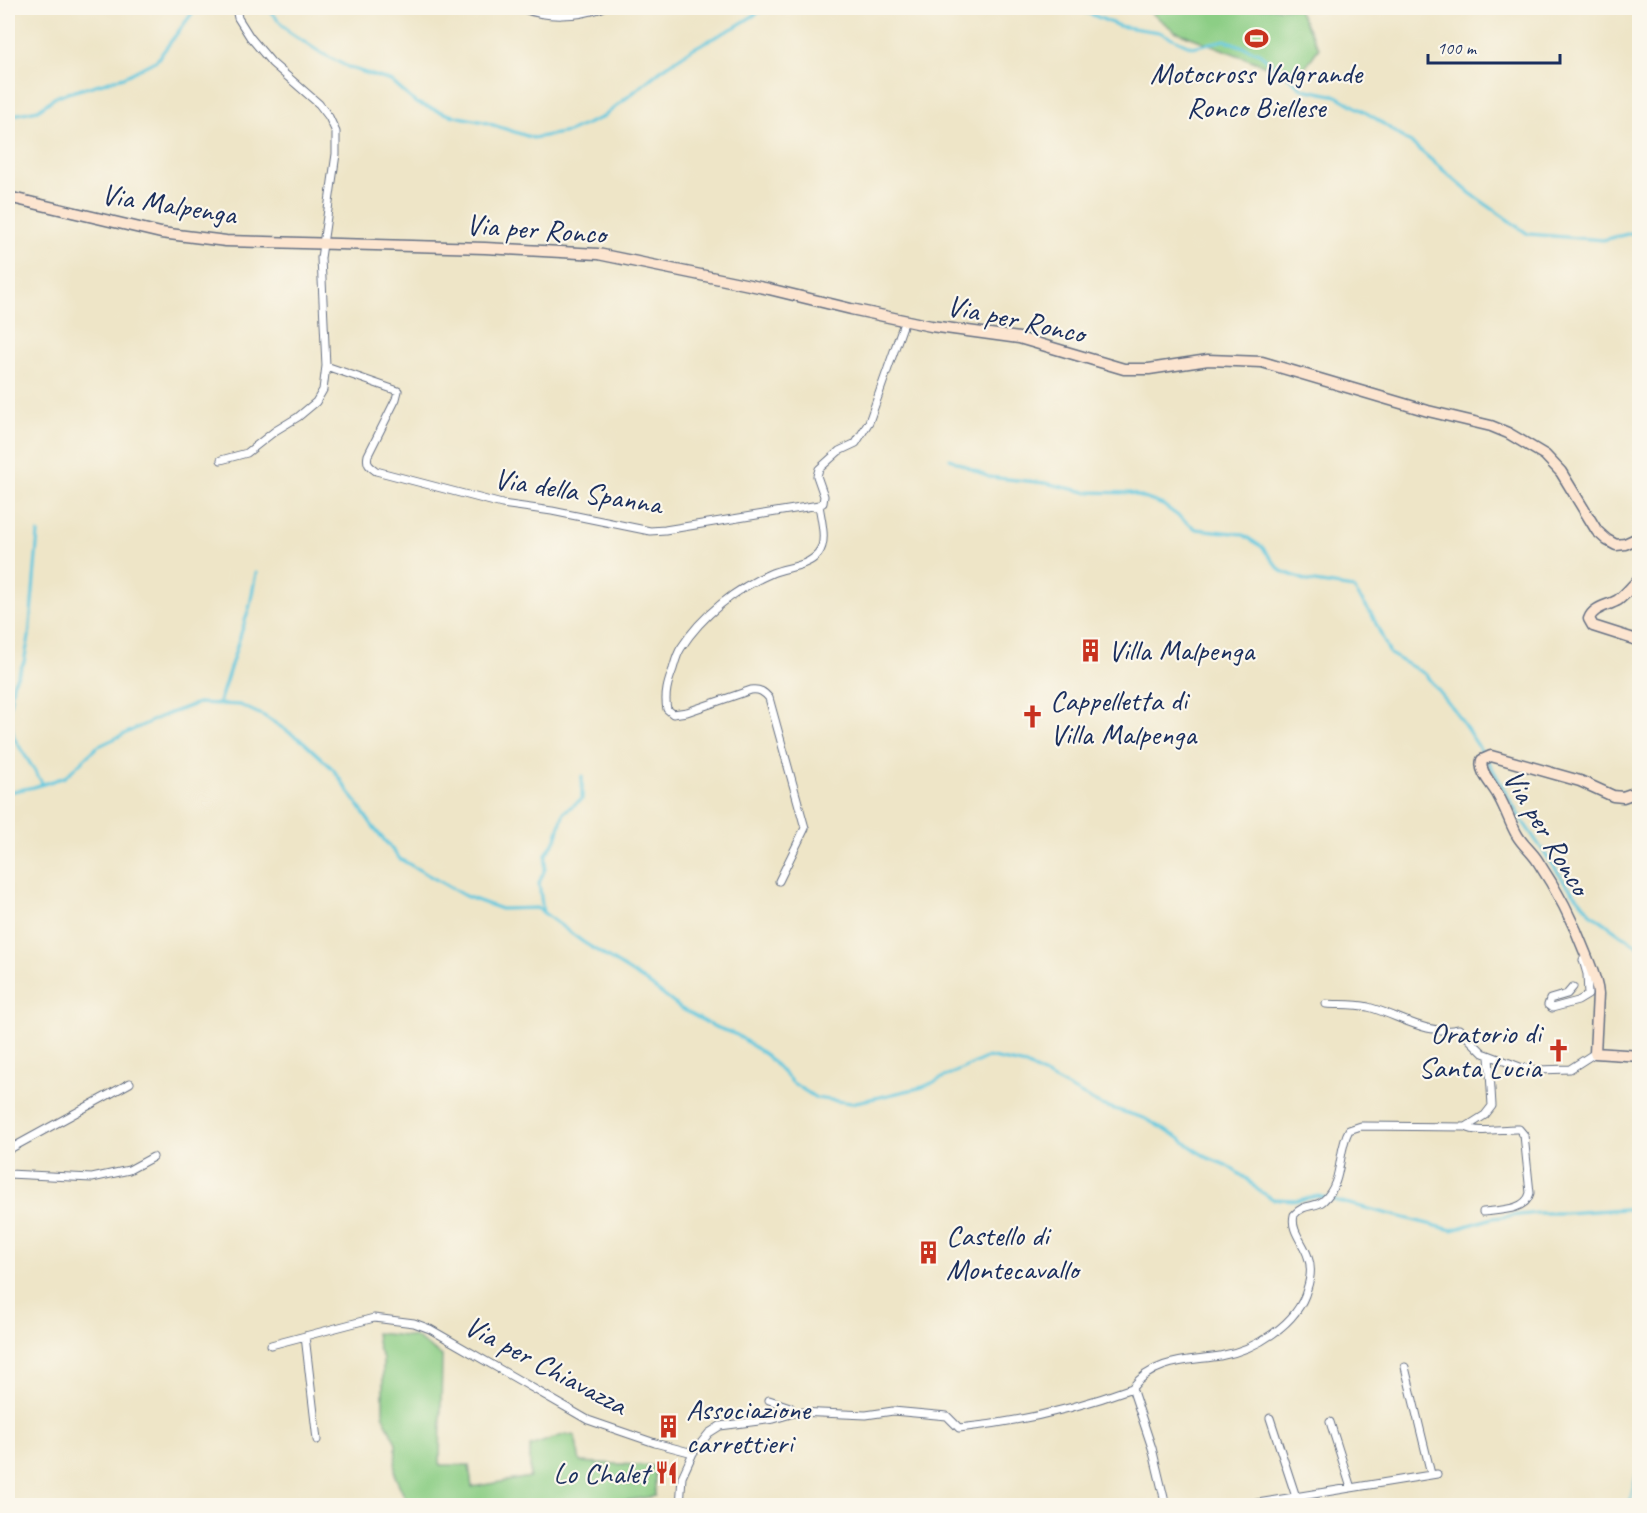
<svg xmlns="http://www.w3.org/2000/svg" width="1647" height="1513" font-family="Caveat,sans-serif">
<style>
.green{fill:#8cce85;stroke:#547e72;stroke-width:1.5}
.lines{fill:none;stroke-linecap:round;stroke-linejoin:round}
.stream{stroke:#61c7df;stroke-width:3}
.street-casing{stroke:#656f83;stroke-width:9}
.secondary-casing{stroke:#656f83;stroke-width:13}
.street{stroke:#fff;stroke-width:7}
.secondary{stroke:#fce5d0;stroke-width:10}
.labels{text-anchor:middle;stroke-width:4.5;stroke-linejoin:round;paint-order:stroke}
.poi-label{font-size:30px;fill:#1b2f5e;stroke:#fbf7ec;text-anchor:start}
.street-label{font-size:30px;fill:#1b2f5e;stroke:#fbf7ec}
</style>
<rect width="100%" height="100%" fill="#fbf7ec"/>
<filter id="ink" filterUnits="userSpaceOnUse"><feTurbulence type="fractalNoise" baseFrequency=".0167" numOctaves="2"/><feDisplacementMap in="SourceGraphic" scale="12" xChannelSelector="R" yChannelSelector="G"/><feConvolveMatrix kernelMatrix="1 2 1 2 8 2 1 2 1" color-interpolation-filters="sRGB"/></filter>
<filter id="wash" filterUnits="userSpaceOnUse"><feTurbulence type="fractalNoise" baseFrequency=".008" numOctaves="4" result="noise"/><feDisplacementMap in="SourceGraphic" scale="24" xChannelSelector="R" yChannelSelector="G"/><feGaussianBlur stdDeviation="1.35" result="paint"/><feColorMatrix in="noise" values="0 0 0 0 0 0 0 0 0 0 0 0 0 0 0 0 0 1.4 0 .05"/><feComposite in="paint" operator="in"/></filter>
<g filter="url(#wash)">
<rect width="100%" height="100%" fill="#eee5c7"/>
<!-- green -->
<path class="green" d="M 1145,8 L 1297,8 L 1319,48 L 1304,69 L 1279,71 L 1175,31 Z
M 376,1333 L 415,1337 L 442,1356 L 440,1465 L 469,1465 L 472,1487 L 530,1477 L 530,1446 L 566,1434 L 575,1436 L 580,1462 L 655,1466 L 655,1496 L 605,1504 L 587,1504 L 579,1506 L 406,1505 L 406,1500 L 395,1476 L 396,1443 L 383,1416 L 383,1359 L 378,1348 Z"/>
<g class="lines">
<!-- stream -->
<path class="stream" d="M 259,8 L 270,11 L 289,32 L 321,53 L 350,68 L 391,81 L 416,103 L 450,115 L 484,122 L 533,138 L 568,132 L 603,117 L 661,70 L 692,49 L 735,27 L 766,8
M 1076,8 L 1119,26 L 1159,32 L 1192,47 L 1225,40 L 1259,53 L 1303,89 L 1337,96 L 1375,118 L 1415,146 L 1470,193 L 1528,234 L 1603,240 L 1640,231
M 8,116 L 38,110 L 57,96 L 124,77 L 157,60 L 196,8
M 950,459 L 989,477 L 1045,483 L 1086,492 L 1130,493 L 1163,505 L 1196,529 L 1242,534 L 1262,547 L 1281,571 L 1308,581 L 1353,588 L 1372,615 L 1390,654 L 1425,674 L 1457,714 L 1488,761 L 1519,816 L 1564,881 L 1592,914 L 1640,948
M 38,533 L 29,637 L 24,662 L 13,684 L 9,712 L 14,738 L 43,784
M 219,703 L 250,605 L 256,573
M 8,792 L 34,787 L 65,777 L 97,747 L 160,717 L 198,703 L 240,705 L 264,716 L 304,742 L 333,769 L 374,828 L 400,859 L 465,896 L 501,909 L 537,908 L 583,942 L 645,981 L 680,1008 L 713,1026 L 737,1035 L 767,1056 L 793,1083 L 816,1098 L 851,1103 L 880,1097 L 923,1087 L 988,1057 L 1026,1065 L 1101,1105 L 1144,1118 L 1179,1138 L 1206,1157 L 1226,1165 L 1247,1179 L 1258,1190 L 1273,1199 L 1298,1200 L 1318,1196 L 1452,1230 L 1493,1218 L 1537,1213 L 1565,1213 L 1640,1208
M 543,912 L 539,883 L 545,869 L 546,854 L 556,839 L 564,812 L 582,799 L 582,776
M 1629,1506 L 1640,1460"/>
</g>
</g>
<g filter="url(#ink)">
<g class="lines">
<defs>
<path id="street" d="M 521,8 C 546,18 577,17 602,8
M 326,366 L 398,391 L 396,399 L 368,455 C 366,464 369,466 376,471 L 502,504 L 552,511 L 650,531 L 665,530 L 819,505 L 823,503 L 824,496 L 817,476 L 819,469 L 839,451 L 856,443 L 869,422 L 905,320
M 221,460 L 247,453 L 275,431 L 298,417 L 316,402 L 323,390 L 326,366 L 321,258 L 336,154 L 336,132 L 329,117 L 319,104 L 272,63 L 250,37 L 238,18 L 236,8
M 779,881 L 805,828 L 769,698 C 764,692 760,689 751,690 L 687,712 L 673,714 L 667,709 C 664,695 668,682 673,669 C 675,662 677,654 681,648 C 702,615 737,588 772,573 C 786,567 807,567 818,554 C 828,542 821,520 819,505
M 1573,987 L 1567,994 L 1550,999 L 1548,1005 L 1552,1008 L 1578,1001 L 1588,995 L 1587,974 L 1583,960
M 1326,1004 C 1339,1005 1355,1004 1368,1007 C 1399,1015 1427,1036 1459,1029 L 1483,1053 L 1520,1067 L 1538,1070 L 1570,1069 L 1595,1053
M 1466,1127 C 1478,1134 1504,1128 1519,1129 L 1524,1135 L 1530,1193 C 1526,1211 1499,1210 1483,1212
M 8,1150 L 130,1083
M 8,1174 L 92,1178 L 129,1170 L 153,1157
M 305,1336 L 317,1440
M 271,1345 L 374,1318 L 414,1323 L 430,1329 L 588,1420 L 655,1443 L 693,1453
M 1405,1367 L 1431,1474
M 1132,1388 C 1154,1359 1188,1361 1220,1356 C 1255,1350 1298,1324 1307,1289 C 1310,1280 1312,1267 1308,1257 C 1304,1243 1290,1231 1294,1215 C 1304,1203 1315,1208 1323,1201 C 1344,1183 1337,1151 1349,1130 L 1361,1126 L 1466,1127 L 1485,1115 L 1492,1106 L 1489,1056
M 1132,1388 L 1152,1448 L 1166,1506
M 769,1400 L 790,1407 L 792,1413
M 1270,1418 L 1296,1497
M 1330,1422 L 1351,1488
M 680,1506 L 682,1477 L 693,1453 L 709,1433 L 720,1426 L 774,1419 L 798,1412 L 866,1415 L 893,1411 L 947,1416 L 959,1428 C 1021,1422 1075,1409 1132,1388
M 1239,1506 L 1437,1474"/>
<path id="secondary" d="M 8,197 L 161,233 L 226,241 L 485,248 L 598,254 L 769,289 L 851,309 L 931,326 L 1019,338 L 1124,369 L 1149,369 L 1208,360 L 1262,362 L 1428,411 L 1491,426 L 1508,433 L 1545,455 L 1561,472 L 1597,531 L 1607,540 L 1616,545 L 1625,544 L 1640,537
M 1640,578 C 1633,585 1626,594 1618,600 C 1608,606 1593,607 1589,619 L 1593,626 L 1640,641
M 1640,791 L 1623,797 L 1613,796 L 1580,781 L 1491,756 L 1482,760 C 1478,772 1494,786 1499,797 C 1506,809 1510,823 1517,835 C 1522,844 1531,851 1537,860 C 1557,890 1573,921 1586,955 C 1591,968 1597,980 1598,994 L 1595,1053 L 1640,1056"/>
</defs>
<!-- street casing -->
<use href="#street" class="street-casing"/>
<!-- secondary casing -->
<use href="#secondary" class="secondary-casing"/>
<!-- street -->
<use href="#street" class="street"/>
<!-- secondary -->
<use href="#secondary" class="secondary"/>
</g>
</g>
<!-- icons -->
<defs>
<symbol id="stadium-bare" viewBox="-9 -9 18 18"><path d="M0-5a6.5 5 0 1 0 0 10a6.5 5 0 1 0 0-10ZM-3.5-1.8h7v3.6h-7Z" fill="#c8321e" stroke="#fbf7ec" stroke-width="2.5" paint-order="stroke"/></symbol>
<symbol id="building-bare" viewBox="-9 -9 18 18"><path d="M-4-6H4V6H1V3H-1V6H-4ZM-2.5-4.3h1.7v1.8h-1.7ZM.8-4.3h1.7v1.8H.8ZM-2.5-1h1.7V.8h-1.7ZM.8-1h1.7V.8H.8Z" fill="#c8321e" stroke="#fbf7ec" stroke-width="2.5" paint-order="stroke"/></symbol>
<symbol id="church-bare" viewBox="-9 -9 18 18"><path d="M-1.2-6h2.4v3.5h3.3v2.4h-3.3V6h-2.4V-.1h-3.3v-2.4h3.3Z" fill="#c8321e" stroke="#fbf7ec" stroke-width="2.5" paint-order="stroke"/></symbol>
<symbol id="restaurant-bare" viewBox="-9 -9 18 18"><path d="M-5-6h1v4h1v-4h1v4h1v-4h1v5L-1.5 .5V6h-2V.5L-5-1ZM5-6V6H3V1.5H1.5Q1.5-4 5-6Z" fill="#c8321e" stroke="#fbf7ec" stroke-width="2.5" paint-order="stroke"/></symbol>
</defs>
<g fill-rule="evenodd">
<use href="#stadium-bare" x="1240" y="22" width="33" height="33"/>
<use href="#building-bare" x="1074" y="634" width="33" height="33"/>
<use href="#church-bare" x="1016" y="700" width="33" height="33"/>
<use href="#church-bare" x="1542" y="1034" width="33" height="33"/>
<use href="#building-bare" x="912" y="1236" width="33" height="33"/>
<use href="#building-bare" x="652" y="1410" width="33" height="33"/>
<use href="#restaurant-bare" x="650" y="1456" width="33" height="33"/>
</g>
<g class="labels">
<!-- poi labels -->
<g class="poi-label">
<text x="1256" y="83" text-anchor="middle">Motocross Valgrande<tspan x="1256" dy="34">Ronco Biellese</tspan></text>
<text x="1108" y="660">Villa Malpenga</text>
<text x="1050" y="710">Cappelletta di<tspan x="1050" dy="34">Villa Malpenga</tspan></text>
<text x="1541" y="1043" text-anchor="end">Oratorio di<tspan x="1541" dy="34">Santa Lucia</tspan></text>
<text x="946" y="1245">Castello di<tspan x="946" dy="34">Montecavallo</tspan></text>
<text x="686" y="1419">Associazione<tspan x="686" dy="34">carrettieri</tspan></text>
<text x="649" y="1483" text-anchor="end">Lo Chalet</text>
</g>
<!-- street labels -->
<g class="street-label">
<text transform="translate(169 204) rotate(9)" y="10">Via Malpenga</text>
<text transform="translate(536 229) rotate(4)" y="10">Via per Ronco</text>
<text transform="translate(1016 319) rotate(12)" y="10">Via per Ronco</text>
<text transform="translate(578 491) rotate(9)" y="10">Via della Spanna</text>
<text transform="translate(1547 832) rotate(59)" y="10">Via per Ronco</text>
<text transform="translate(546 1365) rotate(28)" y="10">Via per Chiavazza</text>
</g>
</g>
<!-- margin -->
<rect width="1647" height="1513" fill="none" stroke="#fbf7ec" stroke-width="30"/>
<!-- scale -->
<path d="M1428 54v9h132v-9" fill="none" stroke="#1b2f5e" stroke-width="3"/>
<text x="1437" y="54" font-size="18" fill="#1b2f5e" stroke="#fbf7ec" stroke-width="4.5" paint-order="stroke">100 m</text>
</svg>
